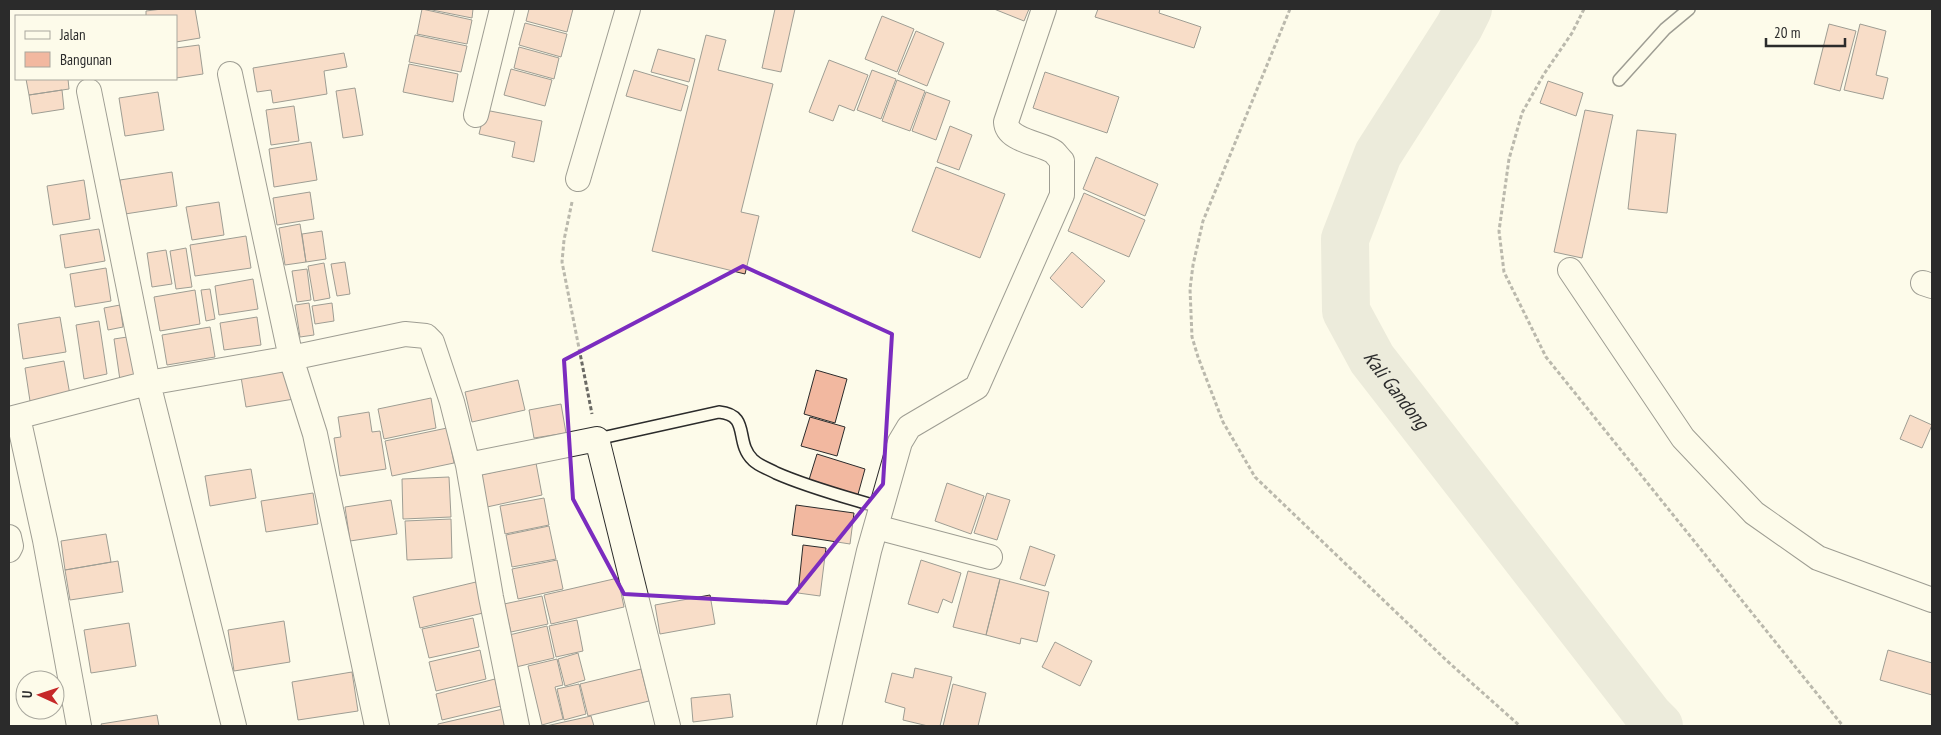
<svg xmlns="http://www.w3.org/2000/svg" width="1941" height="735" font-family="'PT Sans Narrow',sans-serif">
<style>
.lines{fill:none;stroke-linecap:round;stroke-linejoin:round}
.river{stroke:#d8d7c9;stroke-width:48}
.building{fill:#f2b8a0;stroke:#2b2b2b}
.service-casing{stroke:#2b2b2b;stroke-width:14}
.minor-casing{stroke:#2b2b2b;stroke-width:26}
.path{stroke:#6a6964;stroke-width:3;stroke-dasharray:4 2.5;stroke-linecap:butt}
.service{stroke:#fdfbea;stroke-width:11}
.minor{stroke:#fdfbea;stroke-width:24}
.marked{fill:none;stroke:#7b2cbf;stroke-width:4;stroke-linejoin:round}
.labels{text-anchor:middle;stroke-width:4;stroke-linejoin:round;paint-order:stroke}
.water-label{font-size:20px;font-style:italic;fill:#2b2b2b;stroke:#fdfbea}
</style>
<rect width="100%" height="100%" fill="#fdfbea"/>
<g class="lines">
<!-- river -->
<path class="river" id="s1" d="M 1468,9 L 1459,27 L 1378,154 L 1345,239 L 1346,311 L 1372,359 L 1649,716 L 1659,726"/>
</g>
<!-- building -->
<path class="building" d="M 162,9 L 195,9 L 200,38 L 176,42 L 176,16 L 146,16 L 146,11 Z
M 422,9 L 472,20 L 467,44 L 417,34 Z
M 427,9 L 473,9 L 472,18 Z
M 529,9 L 573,9 L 567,32 L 526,21 Z
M 775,9 L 795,9 L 781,72 L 762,68 Z
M 994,9 L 1029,9 L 1024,21 Z
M 1098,9 L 1160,9 L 1159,13 L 1201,27 L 1194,48 L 1095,17 Z
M 882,16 L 914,29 L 897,72 L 865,59 Z
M 525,23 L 567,34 L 561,57 L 519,45 Z
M 1829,24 L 1856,31 L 1840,91 L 1814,84 Z
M 1860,24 L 1886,31 L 1876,75 L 1888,78 L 1883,99 L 1844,90 Z
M 916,31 L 944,43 L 927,86 L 898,74 Z
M 415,35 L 467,46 L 461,72 L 409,62 Z
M 706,35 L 726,40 L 718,70 L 773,84 L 741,212 L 759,216 L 745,274 L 652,251 Z
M 199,45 L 203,74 L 176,78 L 176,48 Z
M 519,47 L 559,58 L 554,79 L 514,68 Z
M 658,49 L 695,59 L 689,82 L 651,72 Z
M 344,53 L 347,67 L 324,71 L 327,94 L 273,103 L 271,90 L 257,92 L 253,68 Z
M 829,60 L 868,75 L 854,111 L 839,105 L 833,121 L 809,112 Z
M 409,64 L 458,74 L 453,102 L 403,92 Z
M 511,69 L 552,80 L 545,106 L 504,95 Z
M 634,70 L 688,86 L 681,111 L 626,96 Z
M 872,70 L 896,79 L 881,119 L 857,110 Z
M 1045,72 L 1119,97 L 1107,133 L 1033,108 Z
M 26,79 L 68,79 L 69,89 L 29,95 Z
M 897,80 L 925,91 L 910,131 L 882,121 Z
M 1548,81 L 1583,93 L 1576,116 L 1540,103 Z
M 355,88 L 363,135 L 343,138 L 336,91 Z
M 62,90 L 64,109 L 32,114 L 29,95 Z
M 158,92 L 164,130 L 125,136 L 119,98 Z
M 926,92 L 950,101 L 936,140 L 912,131 Z
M 294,106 L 299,141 L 271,145 L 266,110 Z
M 485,110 L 542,121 L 534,162 L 512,157 L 515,142 L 479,134 Z
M 1585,110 L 1613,115 L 1582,258 L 1554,252 Z
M 950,126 L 972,135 L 959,170 L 937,162 Z
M 1637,130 L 1676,134 L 1667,213 L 1628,209 Z
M 311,142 L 317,180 L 274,187 L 269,149 Z
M 1096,157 L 1158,184 L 1145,216 L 1083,189 Z
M 936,167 L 1005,194 L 980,258 L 912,231 Z
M 172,172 L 177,206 L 125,214 L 120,180 Z
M 84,180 L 90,219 L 53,225 L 47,186 Z
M 310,192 L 314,219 L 277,225 L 273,198 Z
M 1084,193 L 1145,220 L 1129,257 L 1068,231 Z
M 219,202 L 224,235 L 192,240 L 186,207 Z
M 300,224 L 306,262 L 285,265 L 279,228 Z
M 99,229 L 105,261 L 65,268 L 60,235 Z
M 322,231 L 326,259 L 306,262 L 302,234 Z
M 246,236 L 251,268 L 195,276 L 190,245 Z
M 186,248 L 192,287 L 176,289 L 170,251 Z
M 166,250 L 172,284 L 152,287 L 147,253 Z
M 1072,252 L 1105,281 L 1082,308 L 1050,278 Z
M 345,262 L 350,294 L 337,296 L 331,264 Z
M 324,263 L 330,298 L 314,301 L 308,266 Z
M 106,268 L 111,301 L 75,307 L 70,274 Z
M 307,269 L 311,300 L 297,302 L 292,271 Z
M 253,279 L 258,309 L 219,315 L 215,286 Z
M 210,289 L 215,319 L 206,321 L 201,290 Z
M 195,290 L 200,324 L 160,331 L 154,297 Z
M 309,303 L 314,335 L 300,337 L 295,305 Z
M 332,303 L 334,321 L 315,324 L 312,306 Z
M 120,305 L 123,327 L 108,330 L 104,308 Z
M 60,317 L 66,352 L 23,359 L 18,324 Z
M 257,317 L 261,345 L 224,350 L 220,323 Z
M 99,321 L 107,374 L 84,379 L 76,325 Z
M 210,327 L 215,357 L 167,365 L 162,335 Z
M 134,336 L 140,377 L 120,380 L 114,339 Z
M 64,361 L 70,395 L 30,401 L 25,368 Z
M 288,370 L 294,399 L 246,407 L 241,377 Z
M 816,370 L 847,379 L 835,423 L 804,414 Z
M 518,380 L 525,410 L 472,422 L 465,392 Z
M 431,398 L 436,428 L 384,439 L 378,409 Z
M 561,404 L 566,433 L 534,438 L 529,410 Z
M 369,412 L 372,432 L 380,431 L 386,469 L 340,476 L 334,438 L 341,437 L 338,417 Z
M 1910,415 L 1932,425 L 1922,448 L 1900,439 Z
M 810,417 L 845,427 L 837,456 L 801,446 Z
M 447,428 L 454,463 L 392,476 L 385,441 Z
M 817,454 L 865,469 L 857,498 L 808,483 Z
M 536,463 L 542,495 L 487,507 L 480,475 Z
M 251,469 L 256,498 L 210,506 L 205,476 Z
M 449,477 L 451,517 L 403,519 L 402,479 Z
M 947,483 L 984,496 L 971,534 L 935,521 Z
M 313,493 L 318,524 L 266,532 L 261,501 Z
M 987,493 L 1010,500 L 997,540 L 974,533 Z
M 544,498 L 549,525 L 505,534 L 500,506 Z
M 391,500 L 397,534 L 350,541 L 345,507 Z
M 796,505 L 854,513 L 850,544 L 792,535 Z
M 451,519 L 452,558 L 407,560 L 405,521 Z
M 549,526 L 556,559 L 512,567 L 506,535 Z
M 106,534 L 111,562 L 65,570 L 61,541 Z
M 803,545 L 826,548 L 820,596 L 798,593 Z
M 1030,546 L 1055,555 L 1045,586 L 1020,579 Z
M 557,560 L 563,589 L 518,599 L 512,569 Z
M 921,560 L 961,573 L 952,603 L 943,599 L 938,613 L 908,604 Z
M 118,561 L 123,592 L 70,600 L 65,570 Z
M 968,571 L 1000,579 L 986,635 L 953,627 Z
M 618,578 L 624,607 L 551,624 L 544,595 Z
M 1000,579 L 1049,592 L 1037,642 L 1021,638 L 1020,644 L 986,635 Z
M 476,582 L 483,613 L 420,628 L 413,597 Z
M 710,595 L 715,624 L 660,634 L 655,605 Z
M 542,596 L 548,624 L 511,632 L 504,604 Z
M 473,618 L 479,647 L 429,658 L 422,629 Z
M 577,620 L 583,651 L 556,657 L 549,626 Z
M 284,621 L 290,662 L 234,671 L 228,630 Z
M 129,623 L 136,666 L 91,673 L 84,630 Z
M 547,626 L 554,658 L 516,667 L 509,635 Z
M 1055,642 L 1092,661 L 1080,686 L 1042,667 Z
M 480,650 L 486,679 L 436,691 L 429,662 Z
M 1888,650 L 1932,663 L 1932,695 L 1880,680 Z
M 578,653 L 585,680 L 565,686 L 558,659 Z
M 557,659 L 563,685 L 555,687 L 563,719 L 542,725 L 528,666 Z
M 915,668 L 952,677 L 940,726 L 928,726 L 903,720 L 905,708 L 885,702 L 892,673 L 913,678 Z
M 641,669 L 649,701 L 588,716 L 580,684 Z
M 352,672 L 358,711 L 298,720 L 292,682 Z
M 495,679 L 501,706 L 442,720 L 436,694 Z
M 579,684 L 586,714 L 564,720 L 557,689 Z
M 953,684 L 986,693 L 978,726 L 943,726 Z
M 730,694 L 733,717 L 693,722 L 691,698 Z
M 503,709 L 507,726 L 438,726 L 438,724 Z
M 157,715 L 159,726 L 102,726 L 101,724 Z
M 591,716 L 594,726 L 546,726 Z"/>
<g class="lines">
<defs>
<path id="service" d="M 1619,80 L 1665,29 L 1689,9
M 597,439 L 719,412 C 751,415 734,442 753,460 C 759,466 769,469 776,473 C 810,488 846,497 882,508"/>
<path id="minor" d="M 230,74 L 291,358 L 315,434 L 377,726
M 89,91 L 148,383 L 234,726
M 476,115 L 502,9
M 578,179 L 628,9
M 1570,270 L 1683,438 L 1754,513 L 1818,558 L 1932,600
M 1923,283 L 1932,286
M 18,417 L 45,540 L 79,726
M 9,419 L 148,383 L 291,358 L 405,334 L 426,336 L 432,342 L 452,402 L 468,465 L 491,597 L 517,726
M 468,465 L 597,439 L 668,726
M 876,527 L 990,557
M 9,537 L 11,546 L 9,550
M 829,726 L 869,551 L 900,442 L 909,427 L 977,387 L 1062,195 L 1062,161 C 1059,158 1057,155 1054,152 C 1041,143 1007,141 1006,122 L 1044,9"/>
</defs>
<!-- service casing -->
<use href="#service" class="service-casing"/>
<!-- minor casing -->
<use href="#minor" class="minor-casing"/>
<!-- path -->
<path class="path" d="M 1290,9 L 1203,221 L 1193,265 L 1190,289 L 1192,337 L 1198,357 L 1223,422 L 1255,477 L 1446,660 L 1520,726
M 1584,9 L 1572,33 L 1544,74 L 1522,113 L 1509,159 L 1499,231 L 1504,272 L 1546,357 L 1843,726
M 572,202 L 564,240 L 562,262 L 592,414"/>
<!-- service -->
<use href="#service" class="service"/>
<!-- minor -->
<use href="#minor" class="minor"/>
</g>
<!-- marked area -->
<path d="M0 0H1941V735H0ZM 743,266 L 892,334 L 883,484 L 787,603 L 624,594 L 573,499 L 564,360 Z" fill="#fdfbea" fill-opacity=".55" fill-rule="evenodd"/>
<path class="marked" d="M 743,266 L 892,334 L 883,484 L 787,603 L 624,594 L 573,499 L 564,360 Z"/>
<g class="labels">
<!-- water labels -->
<g class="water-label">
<text dy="7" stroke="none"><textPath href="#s1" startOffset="428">Kali Gandong</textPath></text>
</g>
</g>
<!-- border -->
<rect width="1941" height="735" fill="none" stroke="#2b2b2b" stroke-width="20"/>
<!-- legend -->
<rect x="15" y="15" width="162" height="65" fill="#fdfbea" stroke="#a9a89e"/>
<rect x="25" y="31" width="25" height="8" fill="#fdfbea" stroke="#a9a89e"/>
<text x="60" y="40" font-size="15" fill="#2b2b2b">Jalan</text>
<rect x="25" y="52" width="25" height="15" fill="#f2b8a0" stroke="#a9a89e"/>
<text x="60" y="65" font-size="15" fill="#2b2b2b">Bangunan</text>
<!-- north arrow -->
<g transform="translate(40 695) rotate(273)"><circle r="24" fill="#fdfbea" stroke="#a9a89e"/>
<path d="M0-4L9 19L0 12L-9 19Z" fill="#c62828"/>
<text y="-8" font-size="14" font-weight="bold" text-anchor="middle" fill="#2b2b2b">U</text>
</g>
<!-- scale -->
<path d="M1766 38v8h79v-8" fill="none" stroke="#2b2b2b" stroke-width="2.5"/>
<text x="1774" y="38" font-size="15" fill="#2b2b2b" stroke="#fdfbea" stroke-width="4" paint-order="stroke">20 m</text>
</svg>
